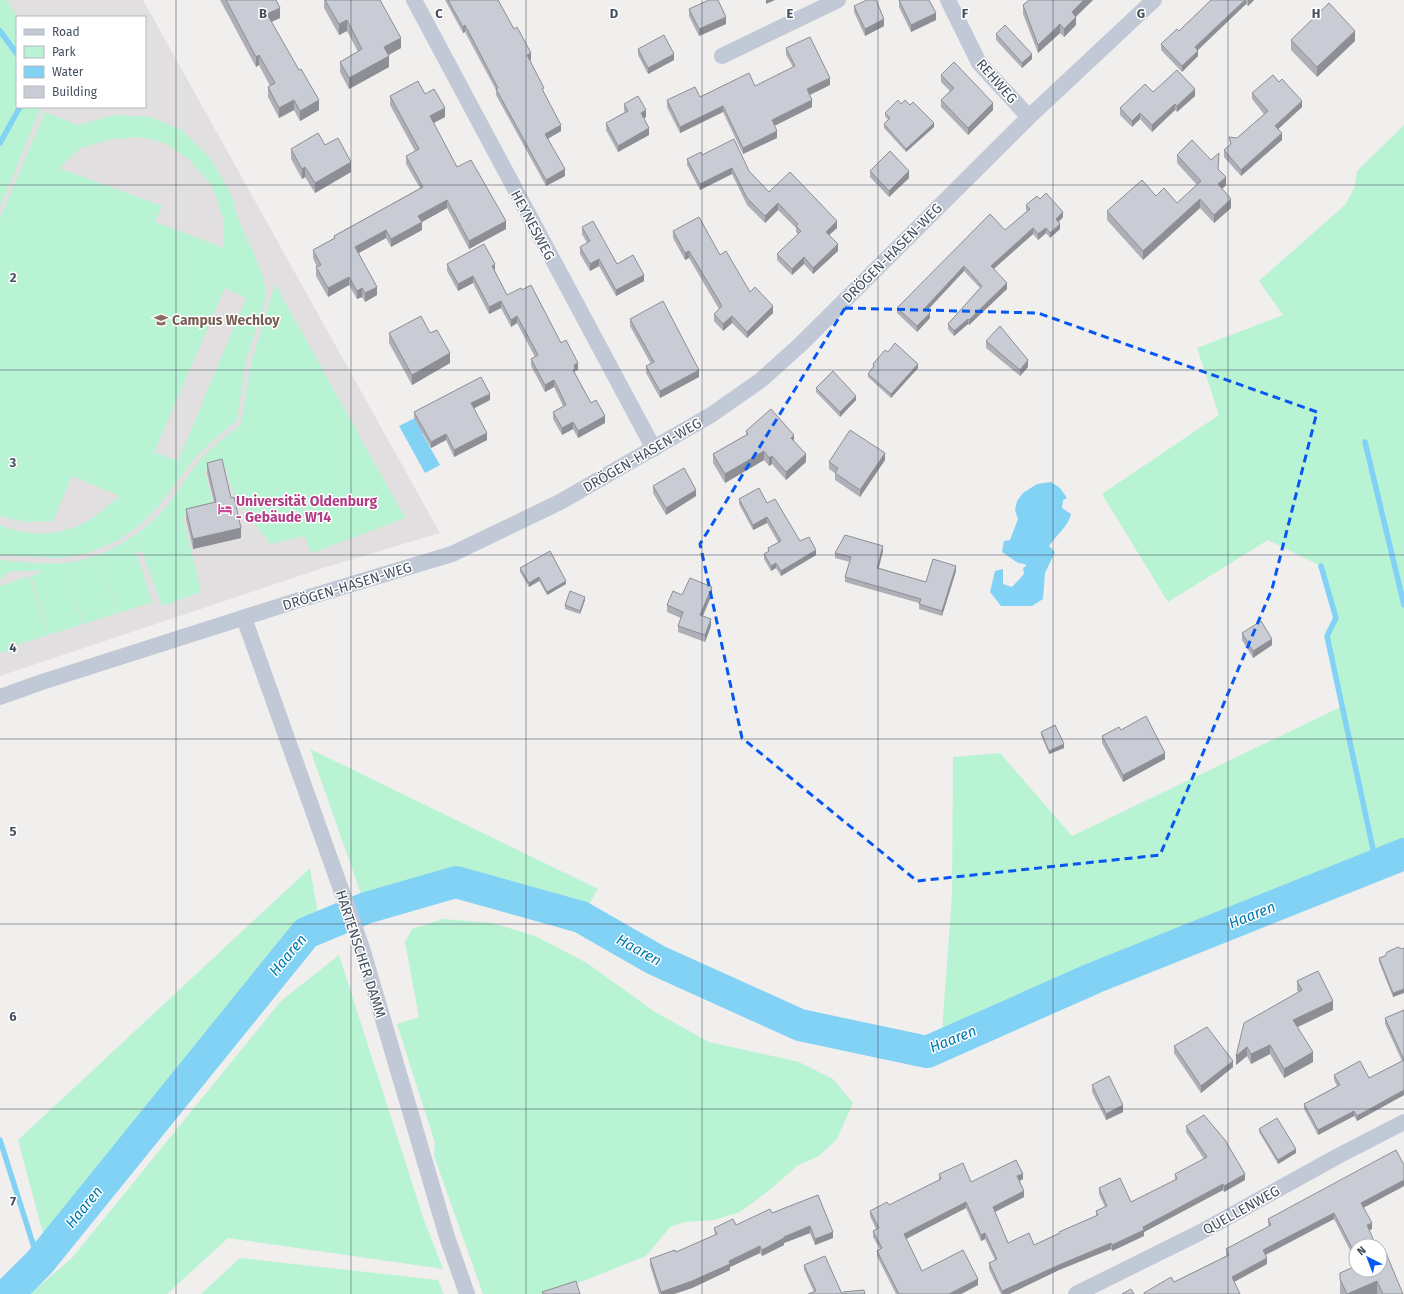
<svg xmlns="http://www.w3.org/2000/svg" width="1404" height="1294" font-family="'Fira Sans',sans-serif">
<style>
.education{fill:#e2dfe0;fill-rule:evenodd}
.green{fill:#b8f3d4;fill-rule:evenodd}
.water{fill:#81d2f5}
.lines{fill:none;stroke-linecap:round;stroke-linejoin:round}
.stream{stroke:#81d2f5;stroke-width:5.5}
.river{stroke:#81d2f5;stroke-width:32}
.street{stroke:#c0c9d5;stroke-width:16}
.wall{fill:#aeafb7}
.shaded-wall{fill:#8d8f95}
.building{fill:#caccd5;stroke:#8d8f95}
.marked{fill:none;stroke:#0758f2;stroke-width:3;stroke-dasharray:8 5;stroke-linejoin:round}
.grid{fill:none;stroke:#454f5e;stroke-width:1;stroke-opacity:0.55}
.labels{text-anchor:middle;stroke-width:3;stroke-linejoin:round;paint-order:stroke}
.street-label{font-size:14px;fill:#454f5e;stroke:#fff}
.education-label{font-size:14px;font-weight:bold;fill:#785e54;stroke:#fff;text-anchor:start}
.hotel-label{font-size:14px;font-weight:bold;fill:#b23c85;stroke:#fff;text-anchor:start}
.water-label{font-size:15px;font-style:italic;fill:#017aad;stroke:#fff}
.grid-label{font-size:13px;text-anchor:middle;font-weight:bold;fill:#454f5e;stroke:#fff;stroke-width:3;stroke-linejoin:round;paint-order:stroke}
</style>
<rect width="100%" height="100%" fill="#f1eeee"/>
<!-- education -->
<path class="education" d="M 0,0 L 143,0 L 440,533 L 323,568 L 0,676 ZM 17,17 L 145,17 L 145,107 L 17,107 Z"/>
<!-- green -->
<path class="green" d="M 0,0 L 7,0 L 17,18 L 17,107 L 41,107 L 0,207 Z
M 45,112 L 78,125 L 114,115 L 150,117 L 182,130 L 210,158 L 231,194 L 239,222 L 253,251 L 263,277 L 266,293 L 263,309 L 246,359 L 237,420 L 197,455 L 157,508 L 140,525 L 117,541 L 88,553 L 63,558 L 0,555 L 0,525 C 29,538 64,536 91,519 C 101,513 111,503 120,496 L 72,476 L 53,521 L 26,522 L 0,516 L 0,218 ZM 142,137 L 165,143 L 189,159 L 212,186 L 224,220 L 224,248 L 155,222 L 162,206 L 59,168 L 81,148 L 111,139 ZM 225,288 L 246,298 L 178,461 L 154,452 Z
M 1404,125 L 1404,855 L 941,1045 L 952,895 L 953,757 L 1000,753 L 1072,836 L 1345,705 L 1327,636 L 1336,618 L 1321,566 L 1268,540 L 1168,602 L 1102,494 L 1219,415 L 1197,348 L 1283,315 L 1259,281 L 1346,204 L 1355,186 L 1357,171 Z
M 275,284 L 405,518 L 312,553 L 304,536 L 270,544 L 234,495 L 225,466 L 205,471 L 214,509 L 183,517 L 201,592 L 162,606 L 142,551 L 136,552 L 152,602 L 118,613 L 101,561 L 117,613 L 84,624 L 65,569 L 83,624 L 49,635 L 31,576 L 45,571 L 9,571 L 0,580 L 0,560 C 23,562 47,566 70,562 C 105,557 140,536 164,509 C 177,494 187,475 200,460 C 212,447 228,435 241,424 L 250,367 Z
M 29,576 L 48,635 L 16,645 L 17,651 L 0,652 L 0,586 Z
M 310,749 L 598,889 L 581,917 L 456,882 L 366,908 Z
M 310,868 L 318,915 L 283,939 L 45,1241 L 18,1140 Z
M 443,919 L 492,923 L 535,936 L 587,963 L 655,1012 L 709,1042 L 799,1062 L 833,1079 L 853,1103 L 837,1139 L 819,1156 L 798,1165 L 771,1189 L 740,1212 L 714,1220 L 685,1222 L 670,1227 L 646,1256 L 550,1294 L 483,1294 L 434,1156 L 435,1143 L 397,1024 L 419,1017 L 405,942 L 412,929 Z
M 339,955 L 423,1217 L 443,1269 L 228,1238 L 167,1294 L 30,1294 L 72,1258 L 281,1001 Z
M 240,1258 L 438,1280 L 444,1294 L 201,1294 Z"/>
<!-- water -->
<path class="water" d="M 417,417 L 423,435 L 440,465 L 425,473 L 399,426 Z
M 1051,482 L 1060,488 L 1067,498 L 1063,500 L 1062,508 L 1071,514 C 1068,527 1056,535 1049,546 L 1055,552 L 1045,573 L 1043,599 L 1032,606 L 1001,606 L 990,592 L 995,571 L 1003,569 L 1003,584 L 1012,587 L 1024,574 L 1023,568 L 1026,566 L 1025,564 L 1018,563 L 1002,552 L 1004,541 L 1010,540 L 1018,519 L 1015,510 L 1017,501 L 1023,493 L 1037,484 Z"/>
<g class="lines">
<!-- stream -->
<path class="stream" d="M 0,31 L 17,54
M 0,143 L 20,107
M 1365,442 L 1404,605
M 1321,566 L 1336,618 L 1327,636 L 1373,849
M 0,1140 L 39,1263"/>
<!-- river -->
<path class="river" d="M 8,1294 L 39,1263 L 306,933 L 366,908 L 456,882 L 581,917 L 656,960 L 800,1025 L 927,1052 L 1094,978 L 1404,854"/>
<!-- street -->
<path class="street" d="M 414,0 L 654,449
M 948,0 L 979,63 L 1029,117
M 722,56 L 838,0
M 244,618 L 362,948 L 447,1237 L 467,1294
M 0,697 L 42,682 L 299,600 L 452,554 L 560,502 L 711,415 L 761,380 L 800,345 L 1029,117 L 1154,0
M 1076,1294 L 1199,1233 L 1340,1155 L 1404,1122"/>
</g>
<!-- wall -->
<path class="wall" d="M 220,0 L 276,0 L 280,18 L 271,22 L 319,110 L 300,121 L 294,110 L 279,118 L 268,97 L 268,87 L 270,86 L 259,65 L 256,67 Z
M 324,0 L 380,0 L 401,48 L 389,55 L 389,67 L 349,89 L 340,72 L 340,62 L 358,52 L 347,31 L 339,35 L 324,8 Z
M 445,0 L 498,0 L 531,60 L 530,60 L 561,131 L 548,139 L 565,176 L 546,186 L 496,95 L 496,90 L 465,32 L 463,33 Z
M 899,0 L 936,20 L 911,32 L 899,7 Z
M 1029,0 L 1093,0 L 1076,17 L 1076,25 L 1064,37 L 1060,33 L 1038,53 L 1023,14 L 1023,5 Z
M 1211,0 L 1254,0 L 1248,6 L 1246,4 L 1197,50 L 1198,56 L 1182,72 L 1161,50 L 1161,44 L 1179,31 Z
M 854,6 L 884,26 L 865,36 L 854,12 Z
M 689,9 L 726,24 L 699,36 L 689,16 Z
M 996,34 L 1032,59 L 1022,68 L 996,40 Z
M 1291,40 L 1355,41 L 1317,77 L 1291,50 Z
M 786,48 L 830,85 L 810,95 L 812,107 L 774,126 L 777,138 L 743,154 L 723,112 L 680,133 L 667,107 L 667,100 L 700,97 L 755,86 L 793,67 L 786,55 Z
M 638,49 L 674,60 L 648,74 L 638,55 Z
M 941,75 L 993,110 L 968,135 L 941,107 L 941,100 L 950,91 L 941,82 Z
M 1153,92 L 1195,96 L 1177,112 L 1175,110 L 1152,132 L 1140,119 L 1132,127 L 1120,115 L 1120,108 Z
M 1252,93 L 1302,107 L 1278,129 L 1282,140 L 1241,176 L 1224,157 L 1224,150 L 1230,145 L 1229,137 L 1237,138 L 1264,114 L 1252,99 Z
M 425,94 L 445,117 L 433,123 L 457,167 L 506,229 L 469,249 L 447,208 L 422,222 L 422,230 L 391,247 L 386,238 L 359,253 L 377,295 L 365,302 L 362,297 L 357,299 L 349,285 L 328,297 L 316,276 L 316,267 L 317,267 L 313,258 L 313,250 L 334,238 L 334,236 L 420,188 L 406,164 L 406,156 L 415,151 L 390,105 L 390,96 Z
M 624,104 L 646,117 L 644,118 L 649,135 L 618,152 L 606,130 L 606,123 L 625,112 L 624,111 Z
M 901,104 L 910,105 L 934,127 L 906,152 L 884,128 L 884,124 L 888,120 L 885,116 L 885,113 Z
M 325,145 L 351,172 L 315,193 L 305,177 L 302,179 L 291,159 L 291,149 Z
M 702,155 L 749,171 L 769,192 L 837,228 L 829,235 L 838,251 L 813,274 L 804,264 L 792,275 L 777,260 L 777,254 L 798,234 L 796,232 L 796,228 L 778,210 L 765,223 L 747,205 L 732,174 L 700,190 L 687,165 L 687,159 Z
M 1177,155 L 1219,169 L 1226,185 L 1222,189 L 1231,208 L 1214,223 L 1200,208 L 1143,260 L 1107,220 L 1107,211 L 1156,196 L 1177,203 L 1197,185 L 1177,163 Z
M 870,171 L 909,178 L 889,197 L 870,177 Z
M 1040,199 L 1063,217 L 1059,222 L 1060,229 L 1050,238 L 1046,233 L 1038,240 L 1033,234 L 994,269 L 1007,289 L 969,325 L 968,324 L 954,336 L 948,329 L 948,324 L 980,288 L 964,271 L 927,310 L 930,318 L 917,332 L 897,313 L 897,308 L 1005,230 L 1027,211 L 1026,210 L 1026,205 Z
M 582,227 L 617,264 L 644,281 L 616,296 L 599,266 L 590,271 L 580,254 L 580,247 L 587,243 L 582,234 Z
M 673,231 L 720,255 L 750,292 L 773,313 L 747,338 L 732,323 L 723,331 L 714,321 L 714,314 L 719,309 L 689,258 L 685,260 L 673,238 Z
M 447,264 L 495,271 L 507,295 L 561,343 L 578,370 L 575,371 L 575,375 L 591,403 L 605,423 L 578,438 L 573,429 L 562,435 L 553,419 L 553,412 L 563,406 L 554,387 L 545,392 L 531,366 L 531,359 L 535,357 L 517,323 L 511,327 L 501,308 L 489,314 L 473,283 L 458,291 L 447,271 Z
M 630,319 L 699,377 L 660,398 L 646,373 L 646,366 L 651,364 L 630,326 Z
M 389,333 L 430,333 L 450,363 L 412,385 L 389,343 Z
M 986,341 L 1028,367 L 1020,376 L 986,348 Z
M 888,352 L 918,368 L 891,398 L 868,377 L 868,374 L 873,368 L 873,364 Z
M 816,388 L 856,400 L 840,417 L 816,392 Z
M 490,400 L 474,408 L 487,440 L 454,457 L 446,440 L 431,448 L 414,418 L 414,412 Z
M 746,431 L 794,441 L 806,462 L 786,480 L 772,464 L 769,466 L 764,460 L 725,483 L 713,463 L 713,454 L 746,435 Z
M 885,460 L 860,497 L 835,480 L 835,473 L 829,469 L 829,462 Z
M 207,463 L 231,498 L 241,538 L 193,549 L 186,519 L 186,509 L 214,502 L 207,473 Z
M 653,486 L 696,496 L 666,515 L 653,493 Z
M 739,499 L 767,503 L 800,541 L 816,555 L 781,576 L 776,568 L 771,571 L 764,559 L 764,554 L 768,552 L 768,548 L 778,542 L 767,523 L 753,530 L 739,504 Z
M 883,551 L 879,568 L 926,582 L 956,571 L 942,616 L 919,609 L 919,603 L 845,582 L 845,577 L 850,562 L 835,558 L 835,553 Z
M 520,568 L 566,584 L 547,595 L 539,581 L 529,587 L 520,572 Z
M 712,594 L 703,616 L 711,626 L 705,642 L 678,632 L 678,626 L 681,618 L 667,612 L 667,605 L 682,595 Z
M 585,600 L 580,614 L 565,609 L 565,605 Z
M 1242,633 L 1272,645 L 1253,658 L 1242,640 Z
M 1121,730 L 1165,759 L 1123,782 L 1102,743 L 1102,736 Z
M 1041,732 L 1064,748 L 1049,754 L 1041,735 Z
M 1398,947 L 1393,997 L 1379,962 L 1379,958 L 1385,956 Z
M 1297,981 L 1333,1010 L 1298,1027 L 1313,1062 L 1284,1078 L 1270,1054 L 1251,1064 L 1247,1056 L 1236,1065 L 1236,1056 L 1298,992 L 1297,990 Z
M 1404,1010 L 1404,1095 L 1357,1121 L 1354,1116 L 1318,1135 L 1304,1109 L 1304,1104 L 1337,1086 L 1334,1080 L 1334,1075 L 1369,1078 L 1402,1061 L 1385,1024 L 1385,1018 Z
M 1174,1046 L 1233,1067 L 1201,1093 L 1174,1053 Z
M 1092,1085 L 1123,1112 L 1106,1120 L 1092,1092 Z
M 1186,1126 L 1245,1180 L 1224,1192 L 1223,1190 L 1144,1232 L 1144,1236 L 1112,1251 L 1111,1249 L 1059,1270 L 1009,1294 L 1001,1294 L 989,1269 L 989,1263 L 995,1260 L 985,1239 L 981,1241 L 966,1208 L 906,1239 L 922,1271 L 978,1285 L 961,1294 L 896,1294 L 877,1256 L 877,1251 L 880,1249 L 873,1237 L 873,1231 L 876,1229 L 870,1216 L 870,1211 L 889,1205 L 939,1180 L 939,1174 L 971,1182 L 1023,1179 L 1020,1181 L 1024,1197 L 995,1212 L 1008,1243 L 1034,1245 L 1059,1233 L 1059,1232 L 1096,1216 L 1096,1211 L 1105,1207 L 1099,1194 L 1099,1188 L 1131,1202 L 1175,1180 L 1175,1174 L 1204,1159 L 1186,1132 Z
M 1259,1129 L 1296,1153 L 1278,1164 L 1259,1132 Z
M 1404,1186 L 1363,1208 L 1372,1229 L 1369,1230 L 1374,1246 L 1356,1246 L 1356,1257 L 1354,1258 L 1334,1219 L 1266,1255 L 1267,1264 L 1234,1282 L 1240,1294 L 1144,1294 L 1144,1293 L 1174,1282 L 1226,1256 L 1226,1249 L 1269,1226 L 1268,1225 L 1268,1219 Z
M 818,1195 L 833,1238 L 815,1245 L 810,1233 L 784,1243 L 784,1245 L 762,1256 L 760,1253 L 730,1267 L 730,1270 L 692,1288 L 674,1294 L 659,1294 L 650,1265 L 650,1259 L 676,1252 L 715,1235 L 714,1228 L 736,1225 L 772,1213 Z
M 804,1265 L 842,1294 L 814,1292 L 804,1270 Z
M 1356,1266 L 1403,1294 L 1340,1294 L 1340,1273 Z"/>
<!-- shaded-wall -->
<path class="shaded-wall" d="M 766,0 L 775,0 L 766,4 Z
M 1084,0 L 1093,0 L 1072,20 L 1072,12 Z
M 1245,0 L 1246,0 L 1246,4 L 1195,53 L 1195,47 Z
M 1248,0 L 1254,0 L 1248,6 Z
M 280,8 L 280,18 L 267,24 L 267,14 Z
M 936,13 L 936,20 L 911,32 L 911,25 Z
M 726,17 L 726,24 L 699,36 L 699,29 Z
M 1076,17 L 1076,25 L 1064,37 L 1064,29 Z
M 884,19 L 884,26 L 865,36 L 865,29 Z
M 347,20 L 347,31 L 339,35 L 339,24 Z
M 1060,24 L 1060,33 L 1038,53 L 1038,45 Z
M 465,25 L 465,32 L 463,33 L 463,27 Z
M 1355,31 L 1355,41 L 1317,77 L 1317,67 Z
M 401,38 L 401,48 L 384,57 L 384,47 Z
M 1198,51 L 1198,56 L 1182,72 L 1182,66 Z
M 531,53 L 531,60 L 527,62 L 527,55 Z
M 674,54 L 674,60 L 648,74 L 648,68 Z
M 1032,54 L 1032,59 L 1022,68 L 1022,63 Z
M 259,55 L 259,65 L 256,67 L 256,57 Z
M 389,56 L 389,67 L 349,89 L 349,78 Z
M 830,78 L 830,85 L 807,96 L 807,89 Z
M 1195,89 L 1195,96 L 1177,112 L 1177,106 Z
M 294,100 L 294,110 L 279,118 L 279,108 Z
M 319,100 L 319,110 L 300,121 L 300,111 Z
M 812,100 L 812,107 L 772,127 L 772,120 Z
M 1302,101 L 1302,107 L 1275,132 L 1275,126 Z
M 993,103 L 993,110 L 968,135 L 968,128 Z
M 1175,104 L 1175,110 L 1152,132 L 1152,125 Z
M 723,106 L 723,112 L 680,133 L 680,127 Z
M 445,108 L 445,117 L 430,125 L 430,116 Z
M 646,110 L 646,117 L 641,120 L 641,113 Z
M 1140,113 L 1140,119 L 1132,127 L 1132,121 Z
M 934,123 L 934,127 L 906,152 L 906,149 Z
M 561,125 L 561,131 L 545,140 L 545,134 Z
M 649,128 L 649,135 L 618,152 L 618,146 Z
M 777,131 L 777,138 L 743,154 L 743,148 Z
M 1282,133 L 1282,140 L 1241,176 L 1241,170 Z
M 351,162 L 351,172 L 315,193 L 315,183 Z
M 305,167 L 305,177 L 302,179 L 302,169 Z
M 732,168 L 732,174 L 700,190 L 700,184 Z
M 565,169 L 565,176 L 546,186 L 546,180 Z
M 909,171 L 909,178 L 889,197 L 889,191 Z
M 1226,177 L 1226,185 L 1218,193 L 1218,184 Z
M 1200,199 L 1200,208 L 1143,260 L 1143,251 Z
M 1231,199 L 1231,208 L 1214,223 L 1214,215 Z
M 447,200 L 447,208 L 422,222 L 422,230 L 391,247 L 391,239 L 418,216 Z
M 778,203 L 778,210 L 765,223 L 765,216 Z
M 1063,212 L 1063,217 L 1056,224 L 1056,219 Z
M 506,221 L 506,229 L 469,249 L 469,241 Z
M 837,221 L 837,228 L 826,238 L 826,232 Z
M 1060,224 L 1060,229 L 1050,238 L 1050,233 Z
M 1033,228 L 1033,234 L 991,271 L 991,266 Z
M 1046,228 L 1046,233 L 1038,240 L 1038,234 Z
M 386,230 L 386,238 L 355,255 L 355,247 Z
M 838,244 L 838,251 L 813,274 L 813,268 Z
M 689,251 L 689,258 L 685,260 L 685,253 Z
M 804,257 L 804,264 L 792,275 L 792,269 Z
M 599,259 L 599,266 L 590,271 L 590,264 Z
M 495,264 L 495,271 L 492,266 Z
M 964,266 L 964,271 L 925,313 L 925,308 Z
M 644,275 L 644,281 L 616,296 L 616,290 Z
M 473,276 L 473,283 L 458,291 L 458,284 Z
M 349,277 L 349,285 L 328,297 L 328,288 Z
M 1007,283 L 1007,289 L 969,325 L 969,320 Z
M 377,287 L 377,295 L 365,302 L 365,293 Z
M 362,288 L 362,297 L 357,299 L 357,291 Z
M 501,301 L 501,308 L 489,314 L 489,307 Z
M 773,306 L 773,313 L 747,338 L 747,332 Z
M 930,313 L 930,318 L 917,332 L 917,326 Z
M 517,316 L 517,323 L 511,327 L 511,320 Z
M 732,316 L 732,323 L 723,331 L 723,324 Z
M 968,319 L 968,324 L 954,336 L 954,331 Z
M 450,353 L 450,363 L 412,385 L 412,375 Z
M 1028,360 L 1028,367 L 1020,376 L 1020,370 Z
M 578,363 L 578,370 L 575,371 L 575,375 L 573,370 L 574,365 Z
M 918,364 L 918,368 L 891,398 L 891,394 Z
M 699,370 L 699,377 L 660,398 L 660,391 Z
M 554,380 L 554,387 L 545,392 L 545,385 Z
M 490,394 L 490,400 L 471,410 L 471,403 Z
M 856,396 L 856,400 L 840,417 L 840,412 Z
M 605,416 L 605,423 L 578,438 L 578,431 Z
M 573,422 L 573,429 L 562,435 L 562,428 Z
M 487,433 L 487,440 L 454,457 L 454,450 Z
M 446,434 L 446,440 L 431,448 L 431,442 Z
M 794,435 L 794,443 L 791,438 Z
M 764,451 L 764,460 L 725,483 L 725,474 Z
M 885,453 L 885,460 L 860,497 L 860,490 Z
M 806,454 L 806,462 L 786,480 L 786,472 Z
M 772,456 L 772,464 L 769,466 L 769,458 Z
M 696,490 L 696,496 L 666,515 L 666,508 Z
M 767,517 L 767,523 L 753,530 L 753,525 Z
M 241,528 L 241,538 L 193,549 L 193,539 Z
M 883,546 L 883,551 L 877,573 L 877,568 Z
M 816,550 L 816,555 L 781,576 L 781,571 Z
M 776,563 L 776,568 L 771,571 L 771,566 Z
M 956,566 L 956,571 L 942,616 L 942,611 Z
M 539,577 L 539,581 L 529,587 L 529,583 Z
M 566,581 L 566,584 L 547,595 L 547,592 Z
M 712,587 L 712,594 L 700,622 L 700,615 Z
M 585,597 L 585,600 L 580,614 L 580,611 Z
M 711,619 L 711,626 L 705,642 L 705,635 Z
M 1272,639 L 1272,645 L 1253,658 L 1253,651 Z
M 1064,744 L 1064,748 L 1049,754 L 1049,751 Z
M 1165,753 L 1165,759 L 1123,782 L 1123,775 Z
M 1404,989 L 1404,993 L 1393,997 L 1393,993 Z
M 1333,1001 L 1333,1010 L 1293,1029 L 1293,1020 Z
M 1270,1045 L 1270,1054 L 1251,1064 L 1251,1054 Z
M 1247,1047 L 1247,1056 L 1236,1065 L 1236,1056 Z
M 1313,1052 L 1313,1062 L 1284,1078 L 1284,1069 Z
M 1233,1061 L 1233,1067 L 1201,1093 L 1201,1086 Z
M 1404,1090 L 1404,1095 L 1357,1121 L 1357,1116 Z
M 1123,1105 L 1123,1112 L 1106,1120 L 1106,1114 Z
M 1354,1111 L 1354,1116 L 1318,1135 L 1318,1130 Z
M 1296,1149 L 1296,1153 L 1278,1164 L 1278,1160 Z
M 1023,1174 L 1023,1179 L 1017,1182 L 1017,1176 Z
M 1245,1174 L 1245,1180 L 1224,1192 L 1224,1186 Z
M 1404,1180 L 1404,1186 L 1361,1209 L 1361,1203 Z
M 1223,1184 L 1223,1190 L 1144,1232 L 1144,1236 L 1112,1251 L 1112,1245 L 1143,1227 Z
M 1024,1191 L 1024,1197 L 993,1213 L 993,1207 Z
M 966,1202 L 966,1208 L 904,1240 L 904,1234 Z
M 1334,1213 L 1334,1219 L 1263,1256 L 1263,1250 Z
M 1372,1223 L 1372,1229 L 1367,1231 L 1367,1225 Z
M 810,1226 L 810,1233 L 784,1243 L 784,1245 L 762,1256 L 762,1250 L 784,1237 Z
M 833,1232 L 833,1238 L 815,1245 L 815,1239 Z
M 985,1233 L 985,1239 L 981,1241 L 981,1235 Z
M 1374,1241 L 1374,1246 L 1366,1246 Z
M 1111,1243 L 1111,1249 L 1059,1270 L 1009,1294 L 1002,1294 L 1002,1291 L 1059,1265 Z
M 760,1246 L 760,1253 L 730,1267 L 730,1270 L 692,1288 L 674,1294 L 661,1294 L 661,1292 Z
M 1356,1251 L 1356,1257 L 1354,1258 L 1354,1252 Z
M 1267,1258 L 1267,1264 L 1232,1283 L 1232,1277 Z
M 978,1279 L 978,1285 L 961,1294 L 949,1294 Z
M 1377,1281 L 1377,1294 L 1347,1294 Z"/>
<!-- building -->
<path class="building" d="M 226,0 L 276,0 L 280,8 L 267,14 L 299,70 L 301,69 L 319,100 L 300,111 L 294,100 L 279,108 L 268,87 L 275,83 L 259,55 L 256,57 Z
M 325,0 L 380,0 L 401,38 L 384,47 L 389,56 L 349,78 L 340,62 L 362,49 L 347,20 L 339,24 Z
M 448,0 L 498,0 L 514,29 L 517,27 L 531,53 L 527,55 L 544,88 L 542,89 L 561,125 L 545,134 L 565,169 L 546,180 L 496,89 L 498,88 L 465,25 L 463,27 Z
M 709,0 L 718,0 L 726,17 L 699,29 L 689,9 Z
M 867,0 L 876,0 L 884,19 L 865,29 L 854,6 Z
M 899,0 L 929,0 L 936,13 L 911,25 Z
M 1029,0 L 1084,0 L 1072,12 L 1076,17 L 1064,29 L 1060,24 L 1038,45 L 1023,5 Z
M 1211,0 L 1245,0 L 1195,47 L 1198,51 L 1182,66 L 1161,44 L 1177,29 L 1179,31 Z
M 1329,3 L 1355,31 L 1317,67 L 1291,40 Z
M 1005,25 L 1032,54 L 1022,63 L 996,34 Z
M 664,35 L 674,54 L 648,68 L 638,49 Z
M 810,37 L 830,78 L 807,89 L 812,100 L 772,120 L 777,131 L 743,148 L 723,106 L 680,127 L 667,100 L 695,87 L 700,97 L 749,73 L 755,86 L 795,66 L 786,48 Z
M 954,62 L 993,103 L 968,128 L 941,100 L 954,88 L 941,75 Z
M 1177,70 L 1195,89 L 1177,106 L 1175,104 L 1152,125 L 1140,113 L 1132,121 L 1120,108 L 1145,84 L 1153,92 Z
M 1273,75 L 1279,82 L 1282,79 L 1302,101 L 1275,126 L 1282,133 L 1241,170 L 1224,150 L 1231,144 L 1229,137 L 1237,138 L 1268,111 L 1252,93 Z
M 418,81 L 425,94 L 434,89 L 445,108 L 430,116 L 457,167 L 471,160 L 506,221 L 469,241 L 447,200 L 418,216 L 422,222 L 391,239 L 386,230 L 355,247 L 377,287 L 365,293 L 362,288 L 357,291 L 349,277 L 328,288 L 316,267 L 321,265 L 313,250 L 335,238 L 334,236 L 423,187 L 406,156 L 419,149 L 390,96 Z
M 638,96 L 646,110 L 641,113 L 649,128 L 618,146 L 606,123 L 628,111 L 624,104 Z
M 898,100 L 901,104 L 905,100 L 910,105 L 913,102 L 934,123 L 906,149 L 884,124 L 890,118 L 885,113 Z
M 318,133 L 325,145 L 338,138 L 351,162 L 315,183 L 305,167 L 302,169 L 291,149 Z
M 734,139 L 749,171 L 769,192 L 790,172 L 837,221 L 826,232 L 838,244 L 813,268 L 804,257 L 792,269 L 777,254 L 801,231 L 796,226 L 798,224 L 778,203 L 765,216 L 747,198 L 732,168 L 700,184 L 687,159 L 701,152 L 702,155 Z
M 1192,140 L 1211,160 L 1219,153 L 1218,169 L 1226,177 L 1218,184 L 1231,199 L 1214,215 L 1200,199 L 1143,251 L 1107,211 L 1142,180 L 1156,196 L 1164,188 L 1177,203 L 1201,181 L 1177,155 Z
M 890,151 L 909,171 L 889,191 L 870,171 Z
M 1046,193 L 1063,212 L 1056,219 L 1060,224 L 1050,233 L 1046,228 L 1038,234 L 1033,228 L 991,266 L 1007,283 L 969,320 L 968,319 L 954,331 L 948,324 L 982,286 L 964,266 L 925,308 L 930,313 L 917,326 L 897,308 L 990,214 L 1005,230 L 1030,209 L 1026,205 L 1037,196 L 1040,199 Z
M 699,217 L 720,255 L 726,251 L 750,292 L 755,287 L 773,306 L 747,332 L 732,316 L 723,324 L 714,314 L 722,306 L 689,251 L 685,253 L 673,231 Z
M 593,221 L 617,264 L 633,255 L 644,275 L 616,290 L 599,259 L 590,264 L 580,247 L 590,241 L 582,227 Z
M 484,244 L 495,264 L 492,266 L 507,295 L 521,288 L 522,290 L 531,285 L 561,343 L 566,340 L 578,363 L 574,365 L 575,369 L 573,370 L 591,403 L 596,400 L 605,416 L 578,431 L 573,422 L 562,428 L 553,412 L 566,405 L 554,380 L 545,385 L 531,359 L 538,355 L 517,316 L 511,320 L 501,301 L 489,307 L 473,276 L 458,284 L 447,264 Z
M 663,301 L 699,370 L 660,391 L 646,366 L 654,362 L 630,319 Z
M 421,316 L 430,333 L 437,330 L 450,353 L 412,375 L 389,333 Z
M 1000,326 L 1028,360 L 1020,370 L 986,341 Z
M 895,343 L 918,364 L 891,394 L 868,374 L 874,366 L 873,364 L 885,350 L 888,352 Z
M 833,371 L 856,396 L 840,412 L 816,388 Z
M 481,377 L 490,394 L 471,403 L 487,433 L 454,450 L 446,434 L 431,442 L 414,412 Z
M 771,409 L 794,435 L 791,438 L 806,454 L 786,472 L 772,456 L 769,458 L 764,451 L 725,474 L 713,454 L 748,434 L 746,431 Z
M 850,430 L 885,453 L 860,490 L 835,473 L 838,468 L 829,462 Z
M 222,459 L 231,498 L 234,497 L 241,528 L 193,539 L 186,509 L 216,502 L 207,463 Z
M 684,468 L 696,490 L 666,508 L 653,486 Z
M 759,488 L 767,503 L 775,499 L 800,541 L 809,537 L 816,550 L 781,571 L 776,563 L 771,566 L 764,554 L 769,551 L 768,548 L 781,541 L 767,517 L 753,525 L 739,499 Z
M 845,535 L 883,546 L 877,568 L 926,582 L 933,559 L 956,566 L 942,611 L 919,604 L 921,599 L 845,577 L 851,557 L 835,553 Z
M 550,551 L 566,581 L 547,592 L 539,577 L 529,583 L 520,568 Z
M 690,578 L 712,587 L 700,615 L 711,619 L 705,635 L 678,626 L 683,612 L 667,605 L 673,591 L 682,595 Z
M 570,591 L 585,597 L 580,611 L 565,605 Z
M 1261,621 L 1272,639 L 1253,651 L 1242,633 Z
M 1146,716 L 1165,753 L 1123,775 L 1102,736 L 1119,727 L 1121,730 Z
M 1055,725 L 1064,744 L 1049,751 L 1041,732 Z
M 1398,947 L 1402,949 L 1404,948 L 1404,989 L 1393,993 L 1379,958 L 1385,956 L 1387,952 Z
M 1318,971 L 1333,1001 L 1293,1020 L 1313,1052 L 1284,1069 L 1270,1045 L 1251,1054 L 1247,1047 L 1236,1056 L 1244,1023 L 1302,990 L 1297,981 Z
M 1404,1010 L 1404,1090 L 1357,1116 L 1354,1111 L 1318,1130 L 1304,1104 L 1340,1085 L 1334,1075 L 1360,1061 L 1369,1078 L 1404,1060 L 1385,1018 Z
M 1207,1027 L 1233,1061 L 1201,1086 L 1174,1046 Z
M 1109,1076 L 1123,1105 L 1106,1114 L 1092,1085 Z
M 1204,1115 L 1225,1140 L 1245,1174 L 1224,1186 L 1223,1184 L 1143,1227 L 1144,1230 L 1112,1245 L 1111,1243 L 1059,1265 L 1002,1291 L 989,1263 L 997,1259 L 985,1233 L 981,1235 L 966,1202 L 904,1234 L 922,1271 L 963,1250 L 978,1279 L 949,1294 L 899,1294 L 877,1251 L 882,1248 L 873,1231 L 879,1228 L 870,1211 L 887,1202 L 889,1205 L 941,1179 L 939,1174 L 963,1163 L 971,1182 L 1016,1160 L 1023,1174 L 1017,1176 L 1024,1191 L 993,1207 L 1008,1243 L 1029,1233 L 1034,1245 L 1060,1233 L 1059,1232 L 1098,1215 L 1096,1211 L 1107,1206 L 1099,1188 L 1120,1178 L 1131,1202 L 1177,1179 L 1175,1174 L 1207,1157 L 1186,1126 Z
M 1277,1118 L 1296,1149 L 1278,1160 L 1259,1129 Z
M 1396,1150 L 1404,1165 L 1404,1180 L 1361,1203 L 1372,1223 L 1367,1225 L 1374,1241 L 1366,1246 L 1356,1246 L 1356,1251 L 1354,1252 L 1334,1213 L 1263,1250 L 1267,1258 L 1232,1277 L 1240,1294 L 1144,1294 L 1144,1293 L 1171,1277 L 1174,1282 L 1229,1255 L 1226,1249 L 1271,1225 L 1268,1219 Z
M 818,1195 L 833,1232 L 815,1239 L 810,1226 L 784,1237 L 784,1238 L 762,1250 L 760,1246 L 729,1261 L 730,1264 L 692,1281 L 661,1292 L 650,1259 L 675,1250 L 676,1252 L 717,1234 L 714,1228 L 733,1219 L 736,1225 L 770,1209 L 772,1213 Z
M 1386,1253 L 1403,1294 L 1383,1294 L 1377,1281 L 1347,1294 L 1340,1279 L 1340,1273 L 1356,1266 L 1356,1270 L 1380,1270 L 1380,1256 Z
M 825,1256 L 842,1294 L 808,1294 L 816,1291 L 804,1265 Z
M 576,1281 L 580,1294 L 543,1294 L 542,1292 Z
M 1131,1289 L 1134,1294 L 1122,1294 Z
M 864,1290 L 865,1294 L 843,1294 L 843,1292 Z"/>
<!-- marked area -->
<path class="marked" d="M 845,308 L 1038,313 L 1317,412 L 1272,589 L 1160,855 L 917,881 L 742,738 L 700,544 Z"/>
<!-- grid -->
<path class="grid" d="M 176,0 L 176,1294M 351,0 L 351,1294M 526,0 L 526,1294M 702,0 L 702,1294M 878,0 L 878,1294M 1053,0 L 1053,1294M 1228,0 L 1228,1294M 0,185 L 1404,185M 0,370 L 1404,370M 0,555 L 1404,555M 0,739 L 1404,739M 0,924 L 1404,924M 0,1109 L 1404,1109"/>
<!-- icons -->
<defs>
<symbol id="university-bare" viewBox="-9 -9 18 18"><path d="M0-5L7-2L0 1L-7-2ZM-4 1L0 2.5L4 1V4Q0 6-4 4Z" fill="#8d6e63" stroke="#fff" stroke-width="2.5" paint-order="stroke"/></symbol>
<symbol id="hotel-bare" viewBox="-9 -9 18 18"><path d="M-6-4.5h1.5V1H6V5H4.5V3h-9V5H-6ZM-4 0a1.8 1.8 0 1 1 3.6 0ZM.5 0V-2.5h3Q6-2.5 6 0Z" fill="#d1479c" stroke="#fff" stroke-width="2.5" paint-order="stroke"/></symbol>
</defs>
<g fill-rule="evenodd">
<use href="#university-bare" x="151" y="310" width="20" height="20"/>
<use href="#hotel-bare" x="215" y="499" width="20" height="20"/>
</g>
<g class="labels">
<!-- street labels -->
<g class="street-label">
<text transform="translate(997 81) rotate(49)" y="5">REHWEG</text>
<text transform="translate(533 225) rotate(62)" y="5">HEYNESWEG</text>
<text transform="translate(892 253) rotate(-45)" y="5">DRÖGEN-HASEN-WEG</text>
<text transform="translate(642 455) rotate(-30)" y="5">DRÖGEN-HASEN-WEG</text>
<text transform="translate(347 586) rotate(-17)" y="5">DRÖGEN-HASEN-WEG</text>
<text transform="translate(361 954) rotate(72)" y="5">HARTENSCHER DAMM</text>
<text transform="translate(1241 1210) rotate(-29)" y="5">QUELLENWEG</text>
</g>
<!-- education labels -->
<g class="education-label">
<text x="172" y="325">Campus Wechloy</text>
</g>
<!-- hotel labels -->
<g class="hotel-label">
<text x="236" y="506">Universität Oldenburg<tspan x="236" dy="16">- Gebäude W14</tspan></text>
</g>
<!-- water labels -->
<g class="water-label">
<text transform="translate(1252 915) rotate(-22)" y="5">Haaren</text>
<text transform="translate(639 950) rotate(29)" y="5">Haaren</text>
<text transform="translate(288 955) rotate(-50)" y="5">Haaren</text>
<text transform="translate(953 1039) rotate(-22)" y="5">Haaren</text>
<text transform="translate(84 1207) rotate(-51)" y="5">Haaren</text>
</g>
</g>
<g class="grid-label">
<text x="263" y="18">B</text>
<text x="439" y="18">C</text>
<text x="614" y="18">D</text>
<text x="790" y="18">E</text>
<text x="965" y="18">F</text>
<text x="1141" y="18">G</text>
<text x="1316" y="18">H</text>
<text x="13" y="282">2</text>
<text x="13" y="467">3</text>
<text x="13" y="652">4</text>
<text x="13" y="836">5</text>
<text x="13" y="1021">6</text>
<text x="13" y="1206">7</text>
</g>
<!-- legend -->
<rect x="16" y="16" width="130" height="92" fill="#ffffff" stroke="#b5b9bf"/>
<rect x="24" y="29" width="20" height="6" fill="#c0c9d5" stroke="#b5b9bf"/>
<text x="52" y="36" font-size="12" fill="#454f5e">Road</text>
<rect x="24" y="46" width="20" height="12" fill="#b8f3d4" stroke="#b5b9bf"/>
<text x="52" y="56" font-size="12" fill="#454f5e">Park</text>
<rect x="24" y="66" width="20" height="12" fill="#81d2f5" stroke="#b5b9bf"/>
<text x="52" y="76" font-size="12" fill="#454f5e">Water</text>
<rect x="24" y="86" width="20" height="12" fill="#caccd5" stroke="#b5b9bf"/>
<text x="52" y="96" font-size="12" fill="#454f5e">Building</text>
<!-- north arrow -->
<g transform="translate(1368 1258) rotate(318)"><circle r="19" fill="#ffffff" stroke="#b5b9bf"/>
<path d="M0-3L7 15L0 10L-7 15Z" fill="#0758f2"/>
<text y="-6" font-size="11" font-weight="bold" text-anchor="middle" fill="#454f5e">N</text>
</g>
</svg>
